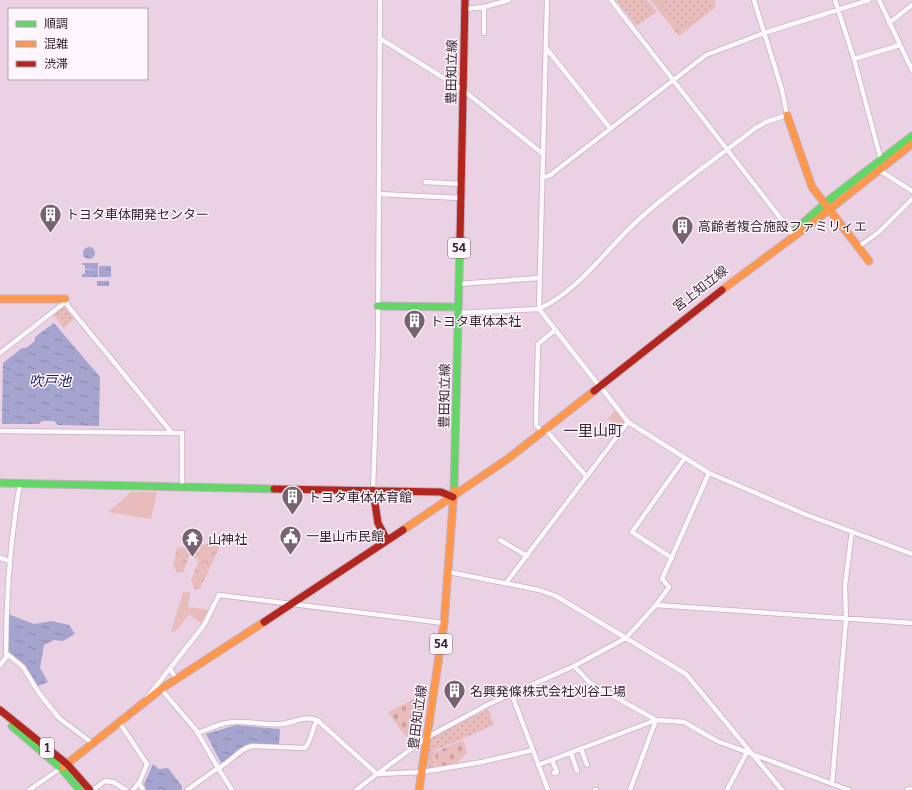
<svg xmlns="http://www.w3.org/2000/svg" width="912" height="790" font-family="Bitter,'Noto Sans JP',serif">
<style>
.green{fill:#e7bcba}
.forest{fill:url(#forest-crowns)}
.cemetery{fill:url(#cemetery-stones)}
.park{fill:url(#park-dots)}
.water{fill:url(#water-ripples)}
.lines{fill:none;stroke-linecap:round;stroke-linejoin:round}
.street-casing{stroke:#c4b1bf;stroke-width:6}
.fast-casing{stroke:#c4b1bf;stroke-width:9}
.slow-casing{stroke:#c4b1bf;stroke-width:9}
.jam-casing{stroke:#c4b1bf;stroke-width:9}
.street{stroke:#fcf8fb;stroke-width:4.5}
.fast{stroke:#63d668;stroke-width:7}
.slow{stroke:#ff974d;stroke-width:7}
.jam{stroke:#b3261e;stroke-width:7}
.labels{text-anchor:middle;stroke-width:3;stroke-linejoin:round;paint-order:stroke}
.shield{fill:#fff5fc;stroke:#74646f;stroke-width:1}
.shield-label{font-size:12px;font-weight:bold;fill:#382633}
.street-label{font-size:13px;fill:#382633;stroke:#fff5fc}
.poi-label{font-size:13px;fill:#382633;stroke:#fff5fc;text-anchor:start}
.water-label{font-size:14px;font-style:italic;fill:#1f1e5e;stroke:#fff5fc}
.quarter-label{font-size:15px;fill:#382633;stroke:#fff5fc}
</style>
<defs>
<pattern id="forest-crowns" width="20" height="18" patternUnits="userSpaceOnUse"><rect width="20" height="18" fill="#e7bcba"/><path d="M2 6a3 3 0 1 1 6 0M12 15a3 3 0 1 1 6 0" fill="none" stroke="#c7a1a0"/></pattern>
<pattern id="cemetery-stones" width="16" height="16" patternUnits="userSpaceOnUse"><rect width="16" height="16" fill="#e7bcba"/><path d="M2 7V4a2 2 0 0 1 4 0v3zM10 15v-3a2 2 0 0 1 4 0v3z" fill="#c7a1a0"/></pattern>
<pattern id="park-dots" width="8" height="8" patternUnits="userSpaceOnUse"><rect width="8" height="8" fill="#e7bcba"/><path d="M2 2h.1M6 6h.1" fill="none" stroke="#c7a1a0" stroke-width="1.8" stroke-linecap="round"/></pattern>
<pattern id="water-ripples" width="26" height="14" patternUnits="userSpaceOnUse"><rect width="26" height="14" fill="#a5a4cf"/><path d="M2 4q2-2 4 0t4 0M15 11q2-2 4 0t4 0" fill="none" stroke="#8785a9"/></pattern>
</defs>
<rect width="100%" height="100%" fill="#ead2e4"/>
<!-- green -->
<path class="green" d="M 615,410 L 626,423 L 620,431 L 608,418 Z
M 131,492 L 157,492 L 151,519 L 108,512 Z
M 183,592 L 190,592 L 188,607 L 211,610 L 201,623 L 189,614 L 177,630 L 171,632 Z"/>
<!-- forest -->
<path class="forest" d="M 650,0 L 714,0 L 716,7 L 679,36 Z
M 222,542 L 200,589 L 195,589 L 191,580 L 199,560 L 189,556 L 183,573 L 177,572 L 173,565 L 177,548 Z"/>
<!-- cemetery -->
<path class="cemetery" d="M 429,692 L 417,726 L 419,731 L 406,737 L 388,712 Z
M 463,740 L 467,753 L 457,763 L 436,767 L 435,752 Z"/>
<!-- park -->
<path class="park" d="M 618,0 L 647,0 L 657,12 L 636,26 L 617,1 Z
M 658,0 L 712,0 L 714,6 L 680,33 Z
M 64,306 L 74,319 L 64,328 L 53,315 Z
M 488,709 L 494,725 L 434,751 L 435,767 L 426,769 L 430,739 Z"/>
<!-- water -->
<path class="water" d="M83 253a6 6 0 1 1 12 0a6 6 0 1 1-12 0Z
M 82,263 L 98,263 L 98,270 L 85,269 L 85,265 L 82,265 Z
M 99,266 L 111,266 L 111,277 L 99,277 L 99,270 L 105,270 L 99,270 Z
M 85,270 L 98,270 L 98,274 L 90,274 L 98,274 L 98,277 L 82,277 L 82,274 L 85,274 Z
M 97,281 L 109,281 L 109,286 L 97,286 Z
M 54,323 L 100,377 L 99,426 L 58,425 L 54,421 L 42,421 L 39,424 L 3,424 L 2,422 L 3,363 L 22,348 L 26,348 L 35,341 L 35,337 Z
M 8,614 L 34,624 L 52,621 L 69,625 L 75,634 L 63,641 L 54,640 L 44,645 L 40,668 L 48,682 L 38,686 L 24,664 L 8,652 Z
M 236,725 L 280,729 L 279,746 C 251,743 245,739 227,764 L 221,763 L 206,734 Z
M 153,764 L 159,769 L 168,768 L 182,786 L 182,790 L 146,790 L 144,784 Z"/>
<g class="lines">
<defs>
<path id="street" d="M 547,0 L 539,309 C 578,291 604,252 635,223 C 671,189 716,159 754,129 L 766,122 L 787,115 L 782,90 L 754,0
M 611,0 L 792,233
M 835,0 L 854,59 L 881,160
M 879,0 L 912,70
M 465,9 L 484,7 L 509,0
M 889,23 L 912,5
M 484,33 L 484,7
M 381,39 L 463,90 L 543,154
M 546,48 L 610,128
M 854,59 L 900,45
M 879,170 L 912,191
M 542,177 L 549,176 L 706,55 L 764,33 L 869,0
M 425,182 L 460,184
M 379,194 L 460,198
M 858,247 L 879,232 L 912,199
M 458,284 L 539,278
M 65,299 L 68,306 L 172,433 L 182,433 L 182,487
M 457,313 L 539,309 L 597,383
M 0,353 L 63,304 L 65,299
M 600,386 L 628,422 L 709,473 L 807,515 L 912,554
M 540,429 L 536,425 L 538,344 L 555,330
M 545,429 L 586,476
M 0,431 L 172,433
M 20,484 C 10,540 6,596 6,653 L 23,667 L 39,693 L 59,718 L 92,743
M 373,490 L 378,346 L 380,0
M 500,540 L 527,556
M 0,558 L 10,561
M 672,558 L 632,532 L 684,459
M 449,572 L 539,590 L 556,596 L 686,674 L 782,790
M 506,583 L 628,422
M 656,605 L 912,623
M 0,665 L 7,656
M 574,666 L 590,683 L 656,720 L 684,722 L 717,741 L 849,790
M 170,668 L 176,679
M 161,689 L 196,730 L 218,768 L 187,790
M 512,695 L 548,790
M 146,699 L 204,625 L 219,595 L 444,623
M 119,722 L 147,764 L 139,783 L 143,790
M 197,733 C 207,730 216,725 226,723 C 244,719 263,726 281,724 C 293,723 306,715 317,720 L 377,774 L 426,738 L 489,704 L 574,666 L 626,638 L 656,605 L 669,587 L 662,579 L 709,473
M 581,749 L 587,765
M 571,753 L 577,771
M 552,760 L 557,772 L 554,773
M 538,765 L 656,720
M 832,784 L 846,619 L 845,585 L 852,531
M 29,790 L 61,768
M 93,790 L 105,781 L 113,782 L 126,790
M 133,790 L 139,783
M 232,790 L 218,768 C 232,762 238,749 252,746 L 305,748 C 312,740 312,729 317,720
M 356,790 L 377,774 L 422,772 L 482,762 L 533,750
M 595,790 L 596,790
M 630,790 L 656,720
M 727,790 L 747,752
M 907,790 L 912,789"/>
<path id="fast" d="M 795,230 L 834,196 L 912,136
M 378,306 L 458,307
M 0,483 L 274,489
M 454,490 L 460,239
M 12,726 L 61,768 L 80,790"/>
<path id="slow" d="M 787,115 L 812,187 L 869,261
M 722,290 L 816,220 L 912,144
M 0,299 L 65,299
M 403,530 L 509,458 L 594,391
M 63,767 L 161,689 L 264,622
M 419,790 L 444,623 L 454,490"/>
<path id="jam" d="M 460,239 L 465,0
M 594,391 L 722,290
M 274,489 L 441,492 L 453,497
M 373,490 L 378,523 L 387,540
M 264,622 L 403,530
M 0,710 L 67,764 L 90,790"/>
</defs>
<!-- street casing -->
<use href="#street" class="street-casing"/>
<!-- fast casing -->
<use href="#fast" class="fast-casing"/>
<!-- slow casing -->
<use href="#slow" class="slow-casing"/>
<!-- jam casing -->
<use href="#jam" class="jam-casing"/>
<!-- street -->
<use href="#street" class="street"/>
<!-- fast -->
<use href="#fast" class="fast"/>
<!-- slow -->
<use href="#slow" class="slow"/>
<!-- jam -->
<use href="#jam" class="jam"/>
</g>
<!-- icons -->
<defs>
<symbol id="building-pin" viewBox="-11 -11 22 30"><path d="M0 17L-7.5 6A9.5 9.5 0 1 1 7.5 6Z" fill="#766271" stroke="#fff5fc"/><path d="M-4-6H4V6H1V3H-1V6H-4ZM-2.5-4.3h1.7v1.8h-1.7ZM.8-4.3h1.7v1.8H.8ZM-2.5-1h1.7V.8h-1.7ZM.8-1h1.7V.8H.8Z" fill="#fff"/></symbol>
<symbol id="civic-pin" viewBox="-11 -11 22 30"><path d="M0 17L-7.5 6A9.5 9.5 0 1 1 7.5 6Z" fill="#766271" stroke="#fff5fc"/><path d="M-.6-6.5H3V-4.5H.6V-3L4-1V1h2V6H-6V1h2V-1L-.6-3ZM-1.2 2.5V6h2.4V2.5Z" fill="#fff"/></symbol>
<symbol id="temple-pin" viewBox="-11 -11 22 30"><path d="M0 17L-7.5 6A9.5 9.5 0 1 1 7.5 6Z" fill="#766271" stroke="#fff5fc"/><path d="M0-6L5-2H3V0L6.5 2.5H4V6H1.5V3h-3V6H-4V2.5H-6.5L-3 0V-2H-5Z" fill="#fff"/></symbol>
</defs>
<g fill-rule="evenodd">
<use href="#building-pin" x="38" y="202" width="25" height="34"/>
<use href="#building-pin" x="670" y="214" width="25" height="34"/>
<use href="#building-pin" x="402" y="308" width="25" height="34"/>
<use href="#building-pin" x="280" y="484" width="25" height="34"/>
<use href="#civic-pin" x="278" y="524" width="25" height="34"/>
<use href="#temple-pin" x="180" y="526" width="25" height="34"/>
<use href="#building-pin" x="442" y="678" width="25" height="34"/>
</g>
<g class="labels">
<!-- shield labels -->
<g class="shield">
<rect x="448" y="238" width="22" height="20" rx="3"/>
<rect x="430" y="634" width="22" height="20" rx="3"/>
<rect x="40" y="738" width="14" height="20" rx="3"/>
</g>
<g class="shield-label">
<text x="459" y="252">54</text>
<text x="441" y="648">54</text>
<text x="47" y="752">1</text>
</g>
<!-- street labels -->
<g class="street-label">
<text transform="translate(451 72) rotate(-89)" y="5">豊田知立線</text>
<text transform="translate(700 288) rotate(-38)" y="5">宮上知立線</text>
<text transform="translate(444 396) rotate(-89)" y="5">豊田知立線</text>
<text transform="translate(417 717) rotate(-82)" y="5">豊田知立線</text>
</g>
<!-- poi labels -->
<g class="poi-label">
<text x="66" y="219">トヨタ車体開発センター</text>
<text x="698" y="231">高齢者複合施設ファミリィエ</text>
<text x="430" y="326">トヨタ車体本社</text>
<text x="308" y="502">トヨタ車体体育館</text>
<text x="306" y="541">一里山市民館</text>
<text x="208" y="544">山神社</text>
<text x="470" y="696">名興発條株式会社刈谷工場</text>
</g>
<!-- water labels -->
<g class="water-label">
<text x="50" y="386">吹戸池</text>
</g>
<!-- quarter labels -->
<g class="quarter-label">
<text x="593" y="436">一里山町</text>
</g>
</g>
<!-- legend -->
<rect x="8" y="8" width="140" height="72" fill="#fff5fc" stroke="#afa2ac"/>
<rect x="16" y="21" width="20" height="6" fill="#63d668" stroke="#afa2ac"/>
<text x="44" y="28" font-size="12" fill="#382633">順調</text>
<rect x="16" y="41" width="20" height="6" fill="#ff974d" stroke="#afa2ac"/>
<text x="44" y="48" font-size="12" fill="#382633">混雑</text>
<rect x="16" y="61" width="20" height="6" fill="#b3261e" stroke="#afa2ac"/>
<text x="44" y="68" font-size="12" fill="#382633">渋滞</text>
</svg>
